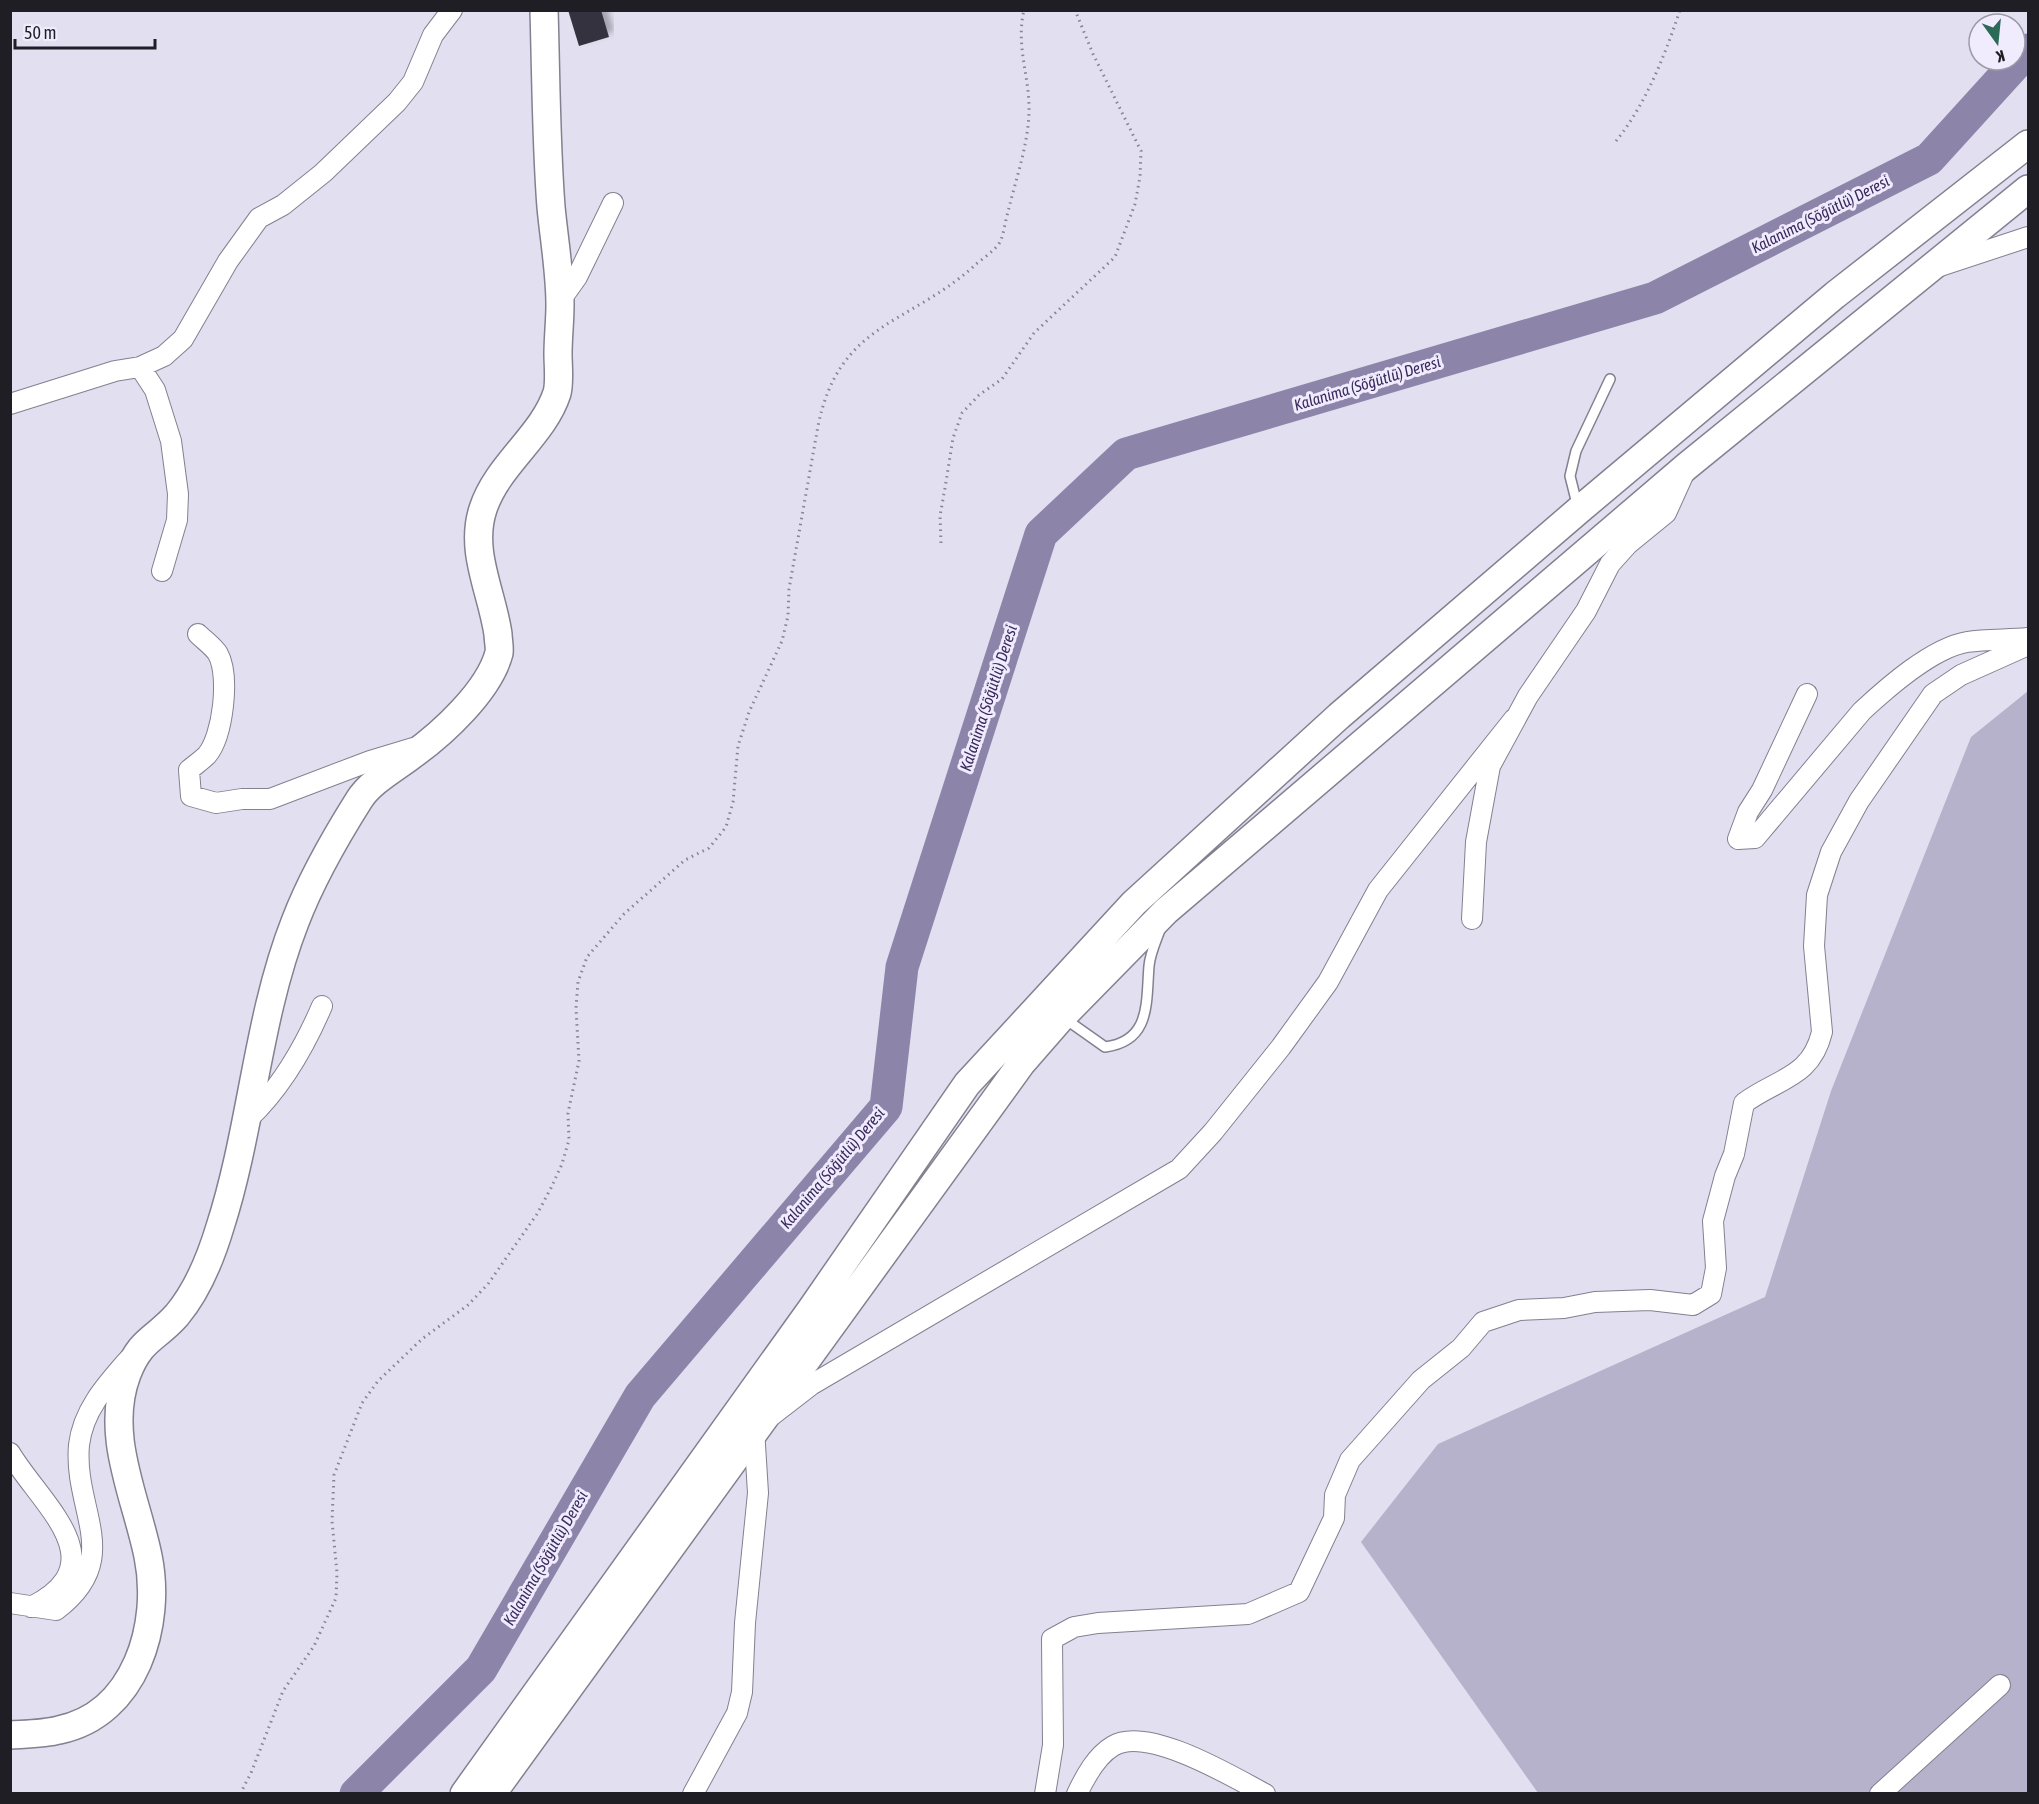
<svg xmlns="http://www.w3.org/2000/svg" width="2039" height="1804" font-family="'Asap Condensed',sans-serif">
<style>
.green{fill:#b7b2cb}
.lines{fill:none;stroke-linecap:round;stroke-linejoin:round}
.river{stroke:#8d84aa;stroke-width:33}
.building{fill:#363340;filter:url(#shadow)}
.lane-casing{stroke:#838090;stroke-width:12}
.street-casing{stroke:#838090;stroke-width:22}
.secondary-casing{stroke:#838090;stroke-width:30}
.path{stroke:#878591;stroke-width:3;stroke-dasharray:1.5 4.5;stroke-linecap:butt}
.lane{stroke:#fff;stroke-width:9}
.street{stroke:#fff;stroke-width:20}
.secondary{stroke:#fff;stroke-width:27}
.labels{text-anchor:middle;stroke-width:6;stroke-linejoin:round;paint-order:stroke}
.water-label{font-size:16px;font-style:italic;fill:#3a2a5d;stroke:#f0ecfd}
</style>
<defs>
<filter id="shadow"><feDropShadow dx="5.5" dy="-5.5" stdDeviation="3" flood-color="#0004"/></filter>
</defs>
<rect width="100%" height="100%" fill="#e2dff0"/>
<!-- green -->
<path class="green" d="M 2028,691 L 2028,1793 L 1538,1793 L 1361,1542 L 1438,1444 L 1765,1297 L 1831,1091 L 1971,737 Z"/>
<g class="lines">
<!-- river -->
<path class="river" d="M 356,1794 L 481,1669 L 640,1396 L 886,1107 L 902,967 L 1041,534 L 1126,454 L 1655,298 L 1929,159 L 2028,50"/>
</g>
<!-- building -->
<path class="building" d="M 568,10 L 601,10 L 609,37 L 579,46 Z"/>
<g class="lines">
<defs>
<path id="lane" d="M 1578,508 L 1570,476 L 1576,451 L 1610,379
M 1064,1018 L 1105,1047 C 1151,1041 1146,1003 1149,966 C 1150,954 1156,941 1160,930"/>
<path id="street" d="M 1940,266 L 2028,237
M 560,301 L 577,277 L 613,203
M 140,367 L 155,390 L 171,441 L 178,494 L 177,520 L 162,571
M 10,404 L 115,371 L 140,367 L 164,356 L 183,339 L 228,261 L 259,218 L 283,205 L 323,173 L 397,102 L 413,82 L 433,35 L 452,10
M 198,634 C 204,640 214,647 218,654 C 230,676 223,736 207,755 C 202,760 195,765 189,770 L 191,796 L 216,803 L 242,799 L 270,799 L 370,761 L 413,748
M 1807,694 L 1762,790 L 1748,812 L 1738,839 L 1755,838 L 1862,711 C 1888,687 1932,648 1967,642 C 1987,639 2009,640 2028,638
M 1472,919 L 1476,842 L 1490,766 L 1528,696 L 1586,611 L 1610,564 L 1628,544 L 1666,513 L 1685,471
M 248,1119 C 281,1088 304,1048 322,1006
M 10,1453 C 41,1505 119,1563 31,1607
M 10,1603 L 56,1610 C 125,1558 73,1511 79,1445 C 83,1410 107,1384 129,1359
M 693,1794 L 737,1713 L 742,1692 L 745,1623 L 758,1493 L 754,1429 L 811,1385 L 1179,1169 L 1213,1132 L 1281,1047 L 1328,982 L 1378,890 L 1514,719
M 1045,1794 L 1053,1745 L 1052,1639 L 1074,1627 L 1098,1623 L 1248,1614 L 1299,1592 L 1334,1518 L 1335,1495 L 1350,1460 L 1421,1380 L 1461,1348 L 1483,1322 L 1519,1310 L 1564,1308 L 1595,1302 L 1650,1300 L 1693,1305 L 1711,1294 L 1716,1268 L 1713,1221 L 1725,1176 L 1734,1154 L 1744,1103 C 1778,1078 1811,1078 1822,1032 L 1814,946 L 1817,895 L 1831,852 L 1859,801 L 1933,694 L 1961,675 L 2028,645
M 1077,1794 C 1085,1777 1096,1756 1113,1746 C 1147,1725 1233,1777 1265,1794
M 1880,1794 L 2000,1685"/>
<path id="secondary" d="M 10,1735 C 26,1734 44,1734 59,1730 C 136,1714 162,1624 148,1556 C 136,1497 104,1435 127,1374 C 141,1338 155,1340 177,1315 C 197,1291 211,1257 220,1227 C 252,1128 257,1019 295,922 C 311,880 335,838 359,800 C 370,782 394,769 411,756 C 442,734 489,691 499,653 C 500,648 498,639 498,634 C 492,592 469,551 483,509 C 497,465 543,436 557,393 C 560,382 558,366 558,354 C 558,338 560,321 560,305 C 560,272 554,239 551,207 C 546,142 546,76 544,10
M 464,1794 L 812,1308 L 967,1084 L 1134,903 L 1339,716 L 1579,510 L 1835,295 L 2028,144
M 492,1794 L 1021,1064 L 1062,1017 L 1166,911 L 1687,466 L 2028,189"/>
</defs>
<!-- lane casing -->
<use href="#lane" class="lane-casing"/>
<!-- street casing -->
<use href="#street" class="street-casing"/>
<!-- secondary casing -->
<use href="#secondary" class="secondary-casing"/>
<!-- path -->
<path class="path" d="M 1616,141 C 1646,104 1665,55 1680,10
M 941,543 L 940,516 L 945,488 L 953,438 L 962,413 L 979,395 L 1002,379 L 1034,333 L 1115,257 L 1135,204 L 1140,177 L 1141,151 L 1093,54 L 1075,10
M 240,1794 L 251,1773 L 283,1691 L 314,1646 L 336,1598 L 337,1573 L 332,1521 L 334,1475 L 362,1403 L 378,1381 L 422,1339 L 468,1305 L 488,1284 L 537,1214 L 551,1188 L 562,1164 L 569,1140 L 568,1113 L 579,1061 L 576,1008 L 578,982 L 587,957 L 624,914 L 685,860 L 709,848 L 726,827 L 733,802 L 738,746 L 749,712 L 782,641 L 788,616 L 789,589 L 818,426 C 839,323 906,326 973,267 C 980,260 995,251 1000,242 C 1004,234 1005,221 1008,212 C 1016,178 1030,140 1029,105 C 1028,72 1016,44 1024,10"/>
<!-- lane -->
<use href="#lane" class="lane"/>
<!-- street -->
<use href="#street" class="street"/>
<!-- secondary -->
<use href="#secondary" class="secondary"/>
</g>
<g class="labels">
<!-- water labels -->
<g class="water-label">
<text transform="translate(1820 214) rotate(-27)" y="6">Kalanima (Söğütlü) Deresi</text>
<text transform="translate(1367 383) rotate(-17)" y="6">Kalanima (Söğütlü) Deresi</text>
<text transform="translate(988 698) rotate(-72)" y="6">Kalanima (Söğütlü) Deresi</text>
<text transform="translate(832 1168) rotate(-50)" y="6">Kalanima (Söğütlü) Deresi</text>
<text transform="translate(545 1558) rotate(-60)" y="6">Kalanima (Söğütlü) Deresi</text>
</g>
</g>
<!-- border -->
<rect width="2039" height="1804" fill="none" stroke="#1f1e24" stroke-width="24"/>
<!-- north arrow -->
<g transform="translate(1997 42) rotate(165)"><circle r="28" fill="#f0ecfd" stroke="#9c9aa6" stroke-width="1.5"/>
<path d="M0-4.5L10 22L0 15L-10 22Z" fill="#2c6a58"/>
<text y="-9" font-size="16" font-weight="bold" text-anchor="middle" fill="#1f1e24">K</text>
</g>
<!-- scale -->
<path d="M15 39v9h140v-9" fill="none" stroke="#1f1e24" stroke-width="3"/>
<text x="24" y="39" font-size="18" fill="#1f1e24" stroke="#f0ecfd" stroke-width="4.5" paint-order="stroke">50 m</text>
</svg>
